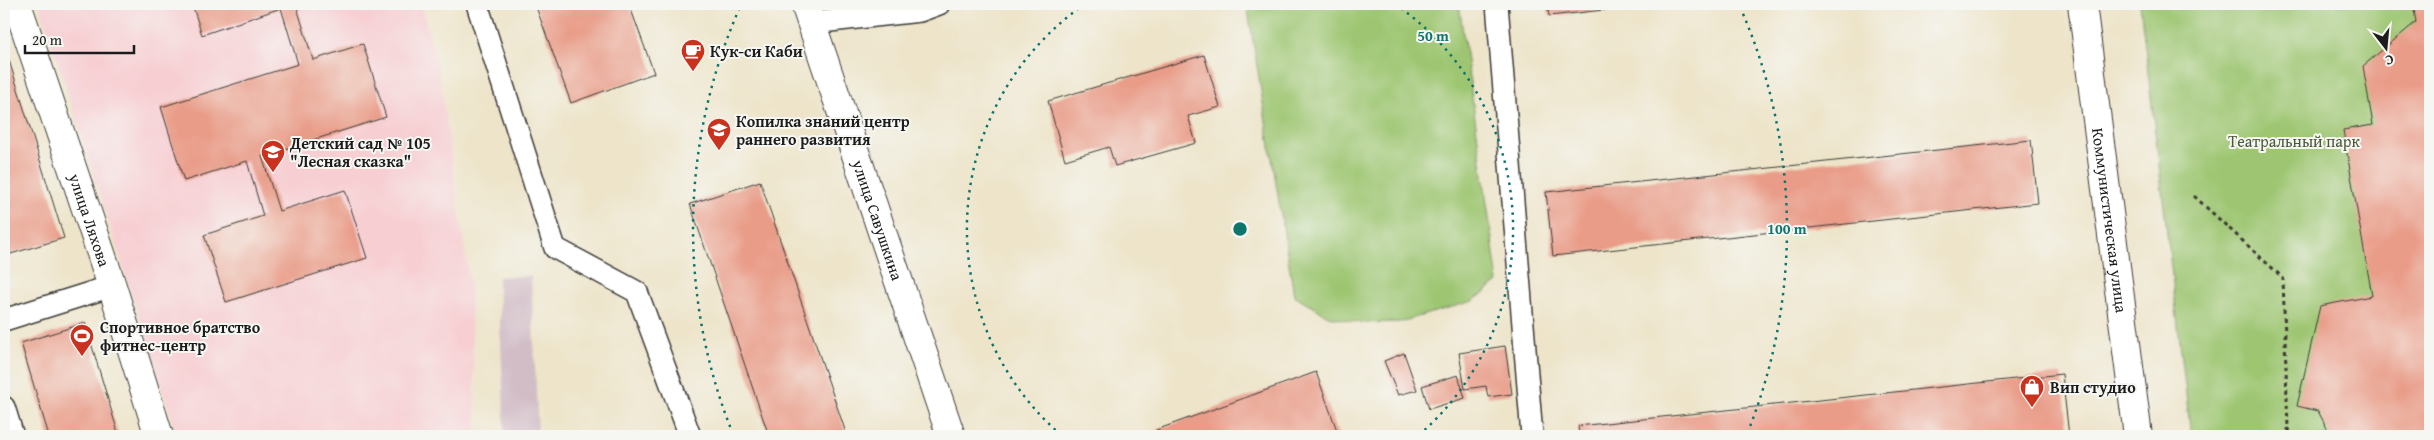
<svg xmlns="http://www.w3.org/2000/svg" width="2434" height="440" font-family="'Gentium Book Plus',serif">
<style>
.built{fill:#f7cfd3}
.industrial{fill:#d2bdc7}
.green{fill:#9ec672;stroke:#5d7147}
.building{fill:#e99d89}
.lines{fill:none;stroke-linecap:round;stroke-linejoin:round}
.lane-casing{stroke:#3b3a36;stroke-width:24}
.street-casing{stroke:#3b3a36;stroke-width:30}
.secondary-casing{stroke:#3b3a36;stroke-width:30}
.path{stroke:#3b3a36;stroke-width:3;stroke-dasharray:4 4;stroke-linecap:butt}
.lane{stroke:#fff;stroke-width:21}
.street{stroke:#fff;stroke-width:28}
.secondary{stroke:#fff;stroke-width:28}
.ring{fill:none;stroke:#0f766e;stroke-width:2.5;stroke-dasharray:2.5 5}
.labels{text-anchor:middle;stroke-width:4;stroke-linejoin:round;paint-order:stroke}
.poi-label{font-size:16px;font-weight:bold;fill:#1c1c1c;stroke:#f6f6f2;text-anchor:start}
.park-label{font-size:16px;fill:#4a583a;stroke:#f6f6f2}
.street-label{font-size:16px;fill:#1c1c1c;stroke:#f6f6f2}
.centre{fill:#0f766e;stroke:#f6f6f2;stroke-width:2.5}
.ring-label{font-size:15px;text-anchor:middle;font-weight:bold;fill:#0f766e;stroke:#f6f6f2;stroke-width:4;stroke-linejoin:round;paint-order:stroke}
</style>
<rect width="100%" height="100%" fill="#f6f6f2"/>
<filter id="ink" filterUnits="userSpaceOnUse"><feTurbulence type="fractalNoise" baseFrequency=".02" numOctaves="2"/><feDisplacementMap in="SourceGraphic" scale="10" xChannelSelector="R" yChannelSelector="G"/><feConvolveMatrix kernelMatrix="1 2 1 2 8 2 1 2 1" color-interpolation-filters="sRGB"/></filter>
<filter id="wash" filterUnits="userSpaceOnUse"><feTurbulence type="fractalNoise" baseFrequency=".0096" numOctaves="4" result="noise"/><feDisplacementMap in="SourceGraphic" scale="20" xChannelSelector="R" yChannelSelector="G"/><feGaussianBlur stdDeviation="1.12" result="paint"/><feColorMatrix in="noise" values="0 0 0 0 0 0 0 0 0 0 0 0 0 0 0 0 0 1.4 0 .05"/><feComposite in="paint" operator="in"/></filter>
<g filter="url(#wash)">
<rect width="100%" height="100%" fill="#ede4c9"/>
<!-- built -->
<path class="built" d="M 39,4 L 421,4 L 438,67 L 469,279 L 477,436 L 177,436 Z"/>
<!-- industrial -->
<path class="industrial" d="M 531,276 L 538,436 L 505,436 L 498,277 Z"/>
<!-- green -->
<path class="green" d="M 1247,4 L 1459,4 L 1498,282 L 1473,301 L 1400,322 L 1360,323 L 1328,316 L 1294,295 Z
M 2140,4 L 2430,4 L 2430,436 L 2191,436 Z"/>
<g id="blocks">
<!-- building -->
<path class="building" d="M 192,4 L 296,4 L 313,60 L 363,44 L 386,117 L 262,156 L 279,211 L 345,190 L 367,258 L 226,302 L 204,235 L 263,216 L 247,161 L 184,181 L 161,107 L 298,64 L 281,8 L 202,35 Z
M 535,4 L 629,4 L 654,73 L 571,103 Z
M 1547,4 L 1650,4 L 1650,5 L 1549,16 Z
M 2413,4 L 2430,4 L 2430,436 L 2331,436 L 2318,411 L 2297,406 L 2320,306 L 2372,296 L 2343,130 L 2373,125 L 2363,66 L 2416,22 Z
M 4,44 L 64,238 L 4,256 Z
M 1204,55 L 1220,107 L 1188,116 L 1196,143 L 1115,166 L 1109,147 L 1065,160 L 1048,101 Z
M 2031,140 L 2038,203 L 1553,256 L 1546,192 Z
M 760,181 L 847,436 L 769,436 L 690,204 Z
M 85,323 L 119,436 L 49,436 L 21,343 Z
M 1505,346 L 1512,394 L 1488,397 L 1486,386 L 1465,389 L 1459,353 Z
M 1404,353 L 1417,390 L 1398,395 L 1384,361 Z
M 1316,372 L 1339,436 L 1159,436 L 1156,430 Z
M 2062,374 L 2069,436 L 1579,436 L 1578,426 Z
M 1458,375 L 1465,398 L 1429,409 L 1422,386 Z"/>
</g>
</g>
<g filter="url(#ink)">
<use href="#blocks" fill-opacity="0" stroke="#3b3a36" stroke-width="1"/>
<g class="lines">
<defs>
<path id="lane" d="M 477,4 L 555,248 L 637,292 L 690,436
M 1497,4 L 1532,436
M 812,23 L 920,11 L 939,4
M 4,320 L 112,286
M 4,407 L 13,436"/>
<g id="street">
<path id="s1" d="M 17,4 L 112,286 L 159,436"/>
<path id="s2" d="M 2082,4 L 2138,436"/>
</g>
<g id="secondary">
<path id="s3" d="M 805,4 L 951,436"/>
</g>
</defs>
<!-- lane casing -->
<use href="#lane" class="lane-casing"/>
<!-- street casing -->
<use href="#street" class="street-casing"/>
<!-- secondary casing -->
<use href="#secondary" class="secondary-casing"/>
<!-- path -->
<path class="path" d="M 2194,196 L 2283,278 L 2288,429
M 2292,436 L 2288,429 L 2292,436"/>
<!-- lane -->
<use href="#lane" class="lane"/>
<!-- street -->
<use href="#street" class="street"/>
<!-- secondary -->
<use href="#secondary" class="secondary"/>
</g>
</g>
<!-- distance rings -->
<g class="ring">
<path d="M1061 435A273 273 0 0 1 1085 4M1395 4A273 273 0 0 1 1419 435"/>
<path d="M733 434A547 547 0 0 1 740 7M1740 7A547 547 0 0 1 1747 434"/>
</g>
<!-- icons -->
<defs>
<symbol id="cafe-pin" viewBox="-11 -11 22 30"><path d="M0 17L-7.5 6A9.5 9.5 0 1 1 7.5 6Z" fill="#c8321e" stroke="#f6f6f2"/><path d="M-5.5-4.5H6V0H3Q3 3.5 0 3.5H-2.5Q-5.5 3.5-5.5 0ZM3-3.2v2h1.7v-2ZM-6 4.5H4V6H-6Z" fill="#fff"/></symbol>
<symbol id="school-pin" viewBox="-11 -11 22 30"><path d="M0 17L-7.5 6A9.5 9.5 0 1 1 7.5 6Z" fill="#c8321e" stroke="#f6f6f2"/><path d="M0-5L7-2L0 1L-7-2ZM-4 1L0 2.5L4 1V4Q0 6-4 4Z" fill="#fff"/></symbol>
<symbol id="stadium-pin" viewBox="-11 -11 22 30"><path d="M0 17L-7.5 6A9.5 9.5 0 1 1 7.5 6Z" fill="#c8321e" stroke="#f6f6f2"/><path d="M0-5a6.5 5 0 1 0 0 10a6.5 5 0 1 0 0-10ZM-3.5-1.8h7v3.6h-7Z" fill="#fff"/></symbol>
<symbol id="shop-pin" viewBox="-11 -11 22 30"><path d="M0 17L-7.5 6A9.5 9.5 0 1 1 7.5 6Z" fill="#c8321e" stroke="#f6f6f2"/><path d="M-5-2.5h2.3a2.7 3.5 0 0 1 5.4 0H5L5.5 6h-11ZM-1.5-2.5h3a1.5 2.3 0 0 0-3 0Z" fill="#fff"/></symbol>
</defs>
<g fill-rule="evenodd">
<use href="#cafe-pin" x="679" y="37" width="28" height="38"/>
<use href="#school-pin" x="705" y="116" width="28" height="38"/>
<use href="#school-pin" x="259" y="138" width="28" height="38"/>
<use href="#stadium-pin" x="68" y="322" width="28" height="38"/>
<use href="#shop-pin" x="2018" y="373" width="28" height="38"/>
</g>
<g class="labels">
<!-- poi labels -->
<g class="poi-label">
<text x="710" y="57">Кук-си Каби</text>
<text x="736" y="127">Копилка знаний центр<tspan x="736" dy="18">раннего развития</tspan></text>
<text x="290" y="149">Детский сад № 105<tspan x="290" dy="18">"Лесная сказка"</tspan></text>
<text x="100" y="333">Спортивное братство<tspan x="100" dy="18">фитнес-центр</tspan></text>
<text x="2050" y="393">Вип студио</text>
</g>
<!-- park labels -->
<g class="park-label">
<text x="2294" y="147">Театральный парк</text>
</g>
<!-- street labels -->
<g class="street-label">
<text dy="6" stroke="none"><textPath href="#s1" startOffset="228">улица Ляхова</textPath></text>
<text dy="6" stroke="none"><textPath href="#s3" startOffset="228">улица Савушкина</textPath></text>
<text dy="6" stroke="none"><textPath href="#s2" startOffset="218">Коммунистическая улица</textPath></text>
</g>
</g>
<circle cx="1240" cy="229" r="8" class="centre"/>
<g class="ring-label">
<text x="1433" y="41">50 m</text>
<text x="1787" y="234">100 m</text>
</g>
<!-- margin -->
<rect width="2434" height="440" fill="none" stroke="#f6f6f2" stroke-width="20"/>
<!-- north arrow -->
<g transform="translate(2386 48) rotate(164)" stroke="#f6f6f2" stroke-width="4" paint-order="stroke">
<path d="M0-4L9 19L0 12L-9 19Z" fill="#1c1c1c"/>
<text y="-8" font-size="14" font-weight="bold" text-anchor="middle" fill="#1c1c1c">С</text>
</g>
<!-- scale -->
<path d="M25 45v8h109v-8" fill="none" stroke="#1c1c1c" stroke-width="2.5"/>
<text x="32" y="45" font-size="15" fill="#1c1c1c" stroke="#f6f6f2" stroke-width="4" paint-order="stroke">20 m</text>
</svg>
